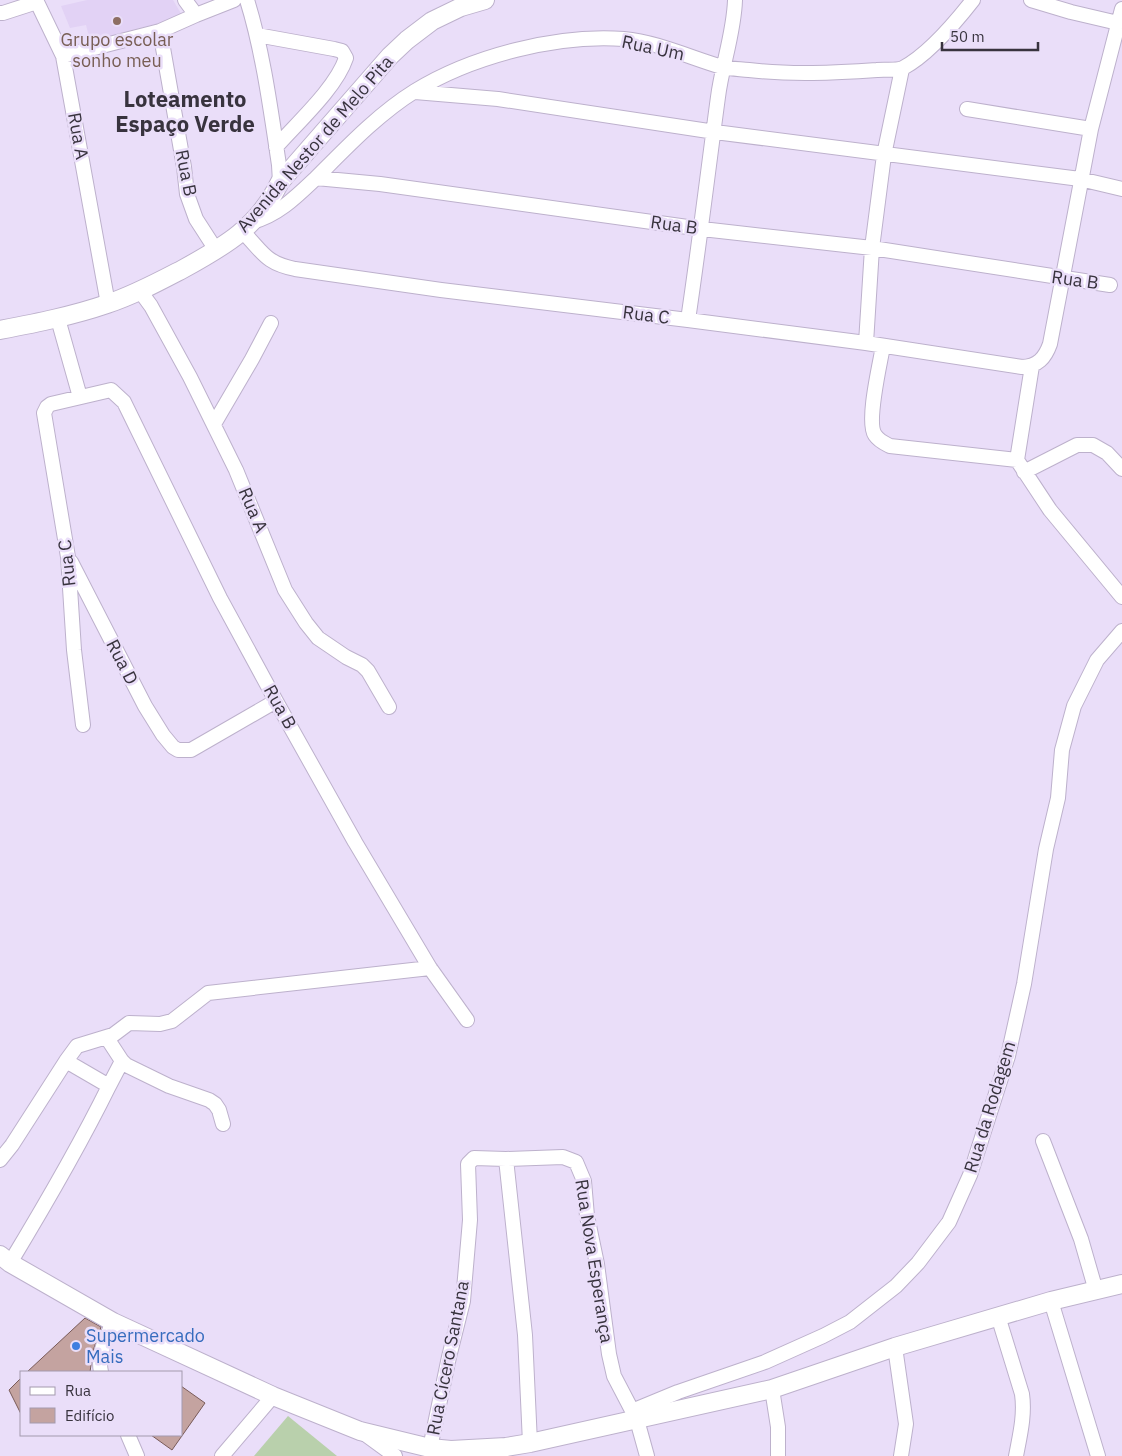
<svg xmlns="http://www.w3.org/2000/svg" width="1122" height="1456" font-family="'IBM Plex Sans',sans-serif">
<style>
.built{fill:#e2d2f5}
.green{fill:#b9d0ac}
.building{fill:#c4a3a0;stroke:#795b59}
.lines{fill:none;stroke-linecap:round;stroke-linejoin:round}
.minor-casing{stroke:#bdb1cc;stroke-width:16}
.major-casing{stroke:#bdb1cc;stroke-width:20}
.minor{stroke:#fff;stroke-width:14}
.major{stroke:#fff;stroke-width:18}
.education-dot{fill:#8d6e63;stroke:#eadef9;stroke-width:2}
.shop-dot{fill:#3f7fe0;stroke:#eadef9;stroke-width:2}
.labels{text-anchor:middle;stroke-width:5;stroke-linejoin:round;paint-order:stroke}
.education-label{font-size:18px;fill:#785e54;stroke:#eadef9}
.street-label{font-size:18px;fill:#38333e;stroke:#eadef9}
.shop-label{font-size:18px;fill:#366cbe;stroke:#eadef9;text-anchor:start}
.district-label{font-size:22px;font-weight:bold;fill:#38333e;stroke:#eadef9}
</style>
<rect width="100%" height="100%" fill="#eadef9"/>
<!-- built -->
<path class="built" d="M 87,0 L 173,0 L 183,17 L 90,41 L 86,25 L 70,28 L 61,6 Z"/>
<!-- green -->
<path class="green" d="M 288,1416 L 337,1456 L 254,1456 Z"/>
<!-- building -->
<path class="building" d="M 85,1318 L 101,1327 L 93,1351 L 90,1372 L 27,1372 Z
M 21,1378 L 21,1414 L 9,1390 Z
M 181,1386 L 205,1403 L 172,1450 L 151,1435 L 181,1435 Z"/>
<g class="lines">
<defs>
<path id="minor" d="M 36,0 L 63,56 L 108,304
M 185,0 L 196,15 L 234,0
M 247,0 C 263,51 271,112 279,165 L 280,182
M 1031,0 L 1071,12 L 1118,23
M 0,13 L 3,13 L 37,2
M 160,31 L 184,167 L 187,194 L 196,219 L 216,250
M 257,35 L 334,49 L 342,51 L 346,58 C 336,88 298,122 276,147
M 63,56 L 160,31 L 196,15
M 415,92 L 498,99 L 715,132 L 1080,179 L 1122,189
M 967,109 L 1091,129
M 316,178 C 346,148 378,114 415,91 C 472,56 557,34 624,39 C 657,42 691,58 722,67 C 731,69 740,69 749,70 C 791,75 834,73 877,70 C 884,69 896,71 903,68 C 929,54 955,23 973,0
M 252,222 C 278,215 296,197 316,178 L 380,184 L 702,229 L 872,248 L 1110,285
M 243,232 C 263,252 265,263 295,269 L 441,290 L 688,320 L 866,343 L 1022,367 C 1038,366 1045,358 1050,344 L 1091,129 L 1122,9
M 140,291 L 151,306 L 190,377 L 236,470 L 285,590 L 306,623 L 318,638 L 346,657 L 362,665 L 368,671 L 389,707
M 58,319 L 80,397
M 688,320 C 699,246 708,171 718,97 C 722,65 734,33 735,0
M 866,343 L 872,248 L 884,155 L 902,69
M 883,346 C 880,364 866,422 875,435 C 879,441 884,443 890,446 L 1017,460
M 1032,366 L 1017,460 L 1050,510 L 1122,597
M 214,424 L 252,359 L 271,323
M 1024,472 L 1077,445 L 1093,445 L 1107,453 L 1122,469
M 71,562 L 145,706 L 163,735 L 173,747 L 178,750 L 191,750 L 276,701
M 83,725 L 74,650 L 68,557 L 44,413 L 47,407 L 51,404 L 111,390 L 124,402 L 220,598 L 276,701 L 355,842 L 430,968 L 467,1020
M 107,1038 L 122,1061 L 126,1065 L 169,1086 L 209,1100 L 215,1104 L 219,1110 L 223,1124
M 66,1061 L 77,1046 L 113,1035 L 129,1023 L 160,1024 L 172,1021 L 208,993 L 430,968
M 109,1086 L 122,1061
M 1043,1141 L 1081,1239 L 1096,1291
M 506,1159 L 525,1335 L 530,1443
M 0,1160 L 12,1145 L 66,1061 L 109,1086 C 79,1147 45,1205 10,1263
M 1051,1301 L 1098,1456
M 998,1316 L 1022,1394 C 1025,1415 1020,1435 1016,1456
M 895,1347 L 906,1424 L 901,1456
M 101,1372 C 97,1354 106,1339 113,1322
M 772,1389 L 778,1427 L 778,1456
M 632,1411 L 678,1392 L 765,1362 L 823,1336 L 850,1322 L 896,1286 L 918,1263 L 949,1222 L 970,1175 L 1008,1056 L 1024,984 L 1046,849 L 1058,798 L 1062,750 L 1074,706 L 1097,660 L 1122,631
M 365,1434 L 395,1456
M 128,1435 L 137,1456
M 430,1448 L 449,1357 L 463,1301 L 470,1220 L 468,1164 L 474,1158 L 506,1159 L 563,1157 L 576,1162 L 584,1181 L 587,1216 L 597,1264 L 609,1354 L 614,1376 L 637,1420 L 647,1456
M 222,1456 L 273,1396"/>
<path id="major" d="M 0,330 C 36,323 72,316 107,304 C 134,295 158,282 183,269 C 225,246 258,227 280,182 L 390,56 L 407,40 L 432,21 L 461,7 L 485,0
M 0,1255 L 10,1263 L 113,1322 L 273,1396 L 360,1431 L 430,1448 L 451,1450 L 506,1447 L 530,1443 L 772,1389 L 895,1347 L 1051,1301 L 1122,1284"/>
</defs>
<!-- minor casing -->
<use href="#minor" class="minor-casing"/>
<!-- major casing -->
<use href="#major" class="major-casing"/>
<!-- minor -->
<use href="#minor" class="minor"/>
<!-- major -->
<use href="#major" class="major"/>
</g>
<!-- markers -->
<circle class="education-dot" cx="117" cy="21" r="5"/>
<circle class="shop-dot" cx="76" cy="1346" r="5"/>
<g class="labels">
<!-- education labels -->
<g class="education-label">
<text x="117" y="46">Grupo escolar<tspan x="117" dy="21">sonho meu</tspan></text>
</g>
<!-- street labels -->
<g class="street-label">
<text transform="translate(653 48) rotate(12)" y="6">Rua Um</text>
<text transform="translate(78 136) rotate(80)" y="6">Rua A</text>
<text transform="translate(315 144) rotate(-49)" y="6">Avenida Nestor de Melo Pita</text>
<text transform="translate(186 173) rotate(79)" y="6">Rua B</text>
<text transform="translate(674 225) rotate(8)" y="6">Rua B</text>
<text transform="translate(1075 280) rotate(8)" y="6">Rua B</text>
<text transform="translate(646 315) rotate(7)" y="6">Rua C</text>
<text transform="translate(253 510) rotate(67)" y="6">Rua A</text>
<text transform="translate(67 563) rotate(-96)" y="6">Rua C</text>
<text transform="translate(122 662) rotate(63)" y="6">Rua D</text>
<text transform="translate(280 707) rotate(61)" y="6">Rua B</text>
<text transform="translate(990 1107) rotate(-73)" y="6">Rua da Rodagem</text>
<text transform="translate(594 1261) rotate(81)" y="6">Rua Nova Esperança</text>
<text transform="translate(448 1358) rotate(-79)" y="6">Rua Cícero Santana</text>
</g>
<!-- shop labels -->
<g class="shop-label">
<text x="86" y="1342">Supermercado<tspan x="86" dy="21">Mais</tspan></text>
</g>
<!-- district labels -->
<g class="district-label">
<text x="185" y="107">Loteamento<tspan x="185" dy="25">Espaço Verde</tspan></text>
</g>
</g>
<!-- legend -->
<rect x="20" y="1371" width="162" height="65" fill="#eadef9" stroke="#a39aae"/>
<rect x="30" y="1387" width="25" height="8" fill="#ffffff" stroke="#a39aae"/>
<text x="65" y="1396" font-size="15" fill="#38333e">Rua</text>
<rect x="30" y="1408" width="25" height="15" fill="#c4a3a0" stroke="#a39aae"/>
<text x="65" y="1421" font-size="15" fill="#38333e">Edifício</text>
<!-- scale -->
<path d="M942 42v8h96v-8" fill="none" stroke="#38333e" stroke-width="2.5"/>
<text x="950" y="42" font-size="15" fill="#38333e" stroke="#eadef9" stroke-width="4" paint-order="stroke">50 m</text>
</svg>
